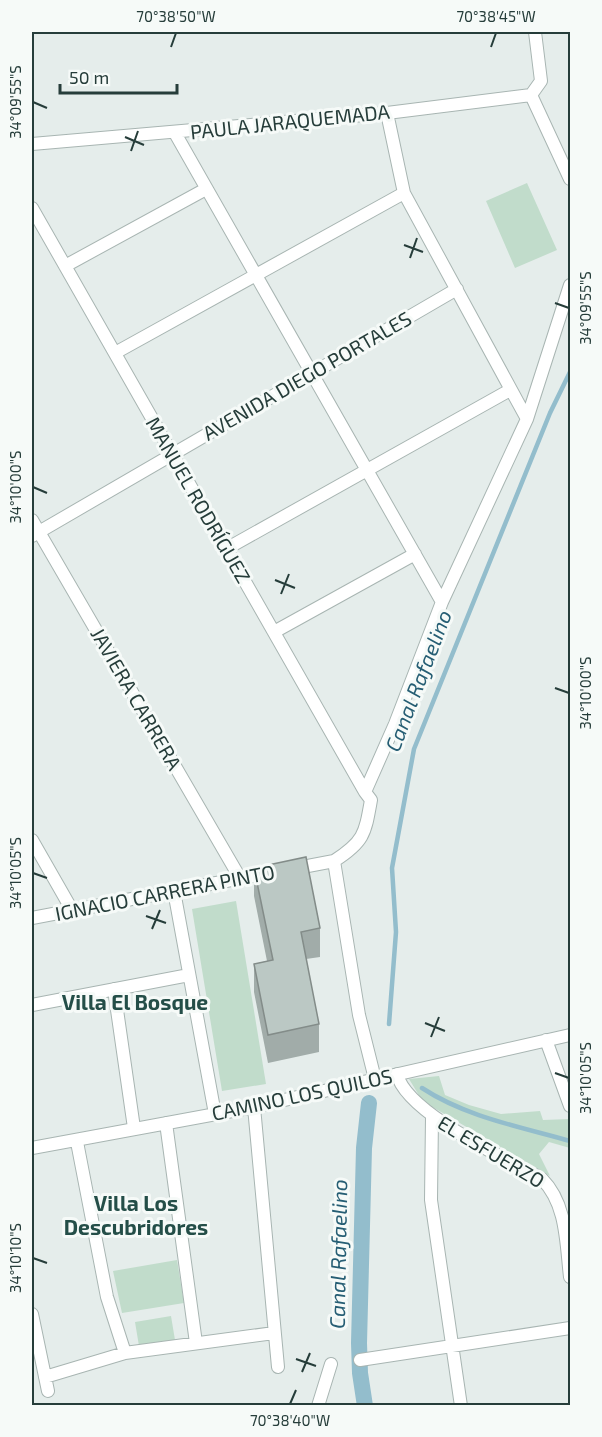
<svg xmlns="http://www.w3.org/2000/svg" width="602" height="1437" font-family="'Exo 2',sans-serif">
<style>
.green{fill:#c1dccb}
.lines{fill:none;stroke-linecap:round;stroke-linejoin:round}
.stream{stroke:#93bdcc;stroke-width:4.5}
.canal{stroke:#93bdcc;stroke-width:16}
.minor-casing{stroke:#a8b5b2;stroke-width:14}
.minor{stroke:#fff;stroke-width:12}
.wall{fill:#a1aca9}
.building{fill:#bbc8c4;stroke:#838c89;stroke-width:1.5}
.ticks{fill:none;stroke:#263d3a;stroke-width:2}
.labels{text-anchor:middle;stroke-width:6;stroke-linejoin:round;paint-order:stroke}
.street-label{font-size:20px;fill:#263d3a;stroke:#f6faf8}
.water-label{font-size:21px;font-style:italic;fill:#265e74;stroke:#f6faf8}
.neighbourhood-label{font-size:21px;font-weight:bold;fill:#244e48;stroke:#f6faf8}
.neatline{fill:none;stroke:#263d3a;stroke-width:2}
.ticks-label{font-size:15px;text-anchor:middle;fill:#263d3a}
</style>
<rect width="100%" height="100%" fill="#e5edeb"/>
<!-- green -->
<path class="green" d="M 527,183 L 557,250 L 515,268 L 486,201 Z
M 236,901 L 266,1084 L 222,1091 L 192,909 Z
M 439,1076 L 445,1095 L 469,1105 L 501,1114 L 540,1111 L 543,1120 L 570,1119 L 570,1148 L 549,1142 L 539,1154 L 550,1176 L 429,1105 L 420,1097 L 409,1079 Z
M 177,1260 L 184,1303 L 122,1313 L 113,1271 Z
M 171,1316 L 175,1340 L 139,1346 L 135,1322 Z"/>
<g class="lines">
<!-- stream -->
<path class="stream" d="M 389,1024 L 396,932 L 392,868 L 414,749 L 550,413 L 570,372
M 422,1088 C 466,1117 521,1127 570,1141"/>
<!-- canal -->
<path class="canal" d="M 365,1406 L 360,1373 L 359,1343 L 364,1148 L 369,1103"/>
<defs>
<path id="minor" d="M 531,95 L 570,179
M 387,113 L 404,193 L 527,419
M 175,133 L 442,602
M 32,144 L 387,113 L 531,95 L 541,81 L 535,32
M 32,208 L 365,792
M 65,266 L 206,189
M 115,353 L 404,193
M 32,520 L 240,878
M 32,536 L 457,289
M 226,549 L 510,390
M 274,632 L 415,554
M 32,840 L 72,910
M 292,869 L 334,861
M 174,891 L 215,1114
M 32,918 L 269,873
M 114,989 L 134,1128
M 32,1005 L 189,975
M 546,1040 L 570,1106
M 397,1074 C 406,1113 507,1159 542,1179 C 567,1204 566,1243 570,1277
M 375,1079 L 359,1015 L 334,861 C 364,842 365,834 371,800 L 365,792 L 395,724 L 442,602 L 527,419 L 570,285
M 254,1107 L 278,1367
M 432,1117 L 431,1200 L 461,1406
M 166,1123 L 196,1343
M 77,1142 L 107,1297 L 125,1353
M 32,1148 L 254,1107 L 570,1035
M 32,1314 L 48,1391
M 360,1360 L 570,1328
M 45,1377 L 125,1353 L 274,1333
M 318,1406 L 331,1364"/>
</defs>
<!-- minor casing -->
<use href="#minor" class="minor-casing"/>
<!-- minor -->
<use href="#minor" class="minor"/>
</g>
<!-- wall -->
<path class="wall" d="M 254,868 L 320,928 L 320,957 L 306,959 L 319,1024 L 319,1052 L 268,1063 L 254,992 L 254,964 L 267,961 L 254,896 Z"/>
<!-- building -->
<path class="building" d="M 306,857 L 320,928 L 301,932 L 319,1024 L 268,1035 L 254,964 L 273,960 L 254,868 Z"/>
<!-- ticks -->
<path class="ticks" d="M 171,47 L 176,33M 491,47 L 496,33M 33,102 L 47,108M 125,137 L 144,145M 131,151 L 138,131M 404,245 L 423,252M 410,258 L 417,238M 555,303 L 569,308M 33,487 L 47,493M 275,580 L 295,588M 281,594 L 289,574M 555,688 L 569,693M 33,873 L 47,878M 146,916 L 166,923M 152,929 L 160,910M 425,1023 L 445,1031M 431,1037 L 439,1017M 555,1073 L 569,1078M 33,1258 L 47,1263M 296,1359 L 316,1366M 302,1372 L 310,1353M 290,1404 L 296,1390"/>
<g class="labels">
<!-- street labels -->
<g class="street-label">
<text transform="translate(290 122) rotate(-6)" y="7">PAULA JARAQUEMADA</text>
<text transform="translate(307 376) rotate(-30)" y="7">AVENIDA DIEGO PORTALES</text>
<text transform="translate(198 500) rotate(60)" y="7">MANUEL RODRÍGUEZ</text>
<text transform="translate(136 699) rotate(60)" y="7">JAVIERA CARRERA</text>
<text transform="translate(165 893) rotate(-11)" y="7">IGNACIO CARRERA PINTO</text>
<text transform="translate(302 1095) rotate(-12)" y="7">CAMINO LOS QUILOS</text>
<text transform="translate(491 1152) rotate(31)" y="7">EL ESFUERZO</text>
</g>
<!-- water labels -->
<g class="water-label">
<text transform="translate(419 681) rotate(-69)" y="7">Canal Rafaelino</text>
<text transform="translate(339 1254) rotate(-89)" y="7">Canal Rafaelino</text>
</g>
<!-- neighbourhood labels -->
<g class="neighbourhood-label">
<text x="135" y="1010">Villa El Bosque</text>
<text x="136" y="1211">Villa Los<tspan x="136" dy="24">Descubridores</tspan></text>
</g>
</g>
<!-- border -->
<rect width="602" height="1437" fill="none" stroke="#f6faf8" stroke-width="66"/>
<!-- scale -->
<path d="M60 84v9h117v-9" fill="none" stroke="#263d3a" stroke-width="3"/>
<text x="69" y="84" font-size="18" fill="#263d3a" stroke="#f6faf8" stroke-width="4.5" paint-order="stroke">50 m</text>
<rect x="33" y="33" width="536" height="1371" class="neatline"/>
<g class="ticks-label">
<text x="176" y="22">70°38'50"W</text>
<text x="496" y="22">70°38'45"W</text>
<text transform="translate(16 102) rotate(-90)" y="5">34°09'55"S</text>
<text transform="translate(586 308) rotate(-90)" y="5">34°09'55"S</text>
<text transform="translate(16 487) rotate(-90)" y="5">34°10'00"S</text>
<text transform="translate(586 693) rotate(-90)" y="5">34°10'00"S</text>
<text transform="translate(16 873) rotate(-90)" y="5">34°10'05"S</text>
<text transform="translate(586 1078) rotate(-90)" y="5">34°10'05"S</text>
<text transform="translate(16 1258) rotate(-90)" y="5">34°10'10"S</text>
<text x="290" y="1426">70°38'40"W</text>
</g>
</svg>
